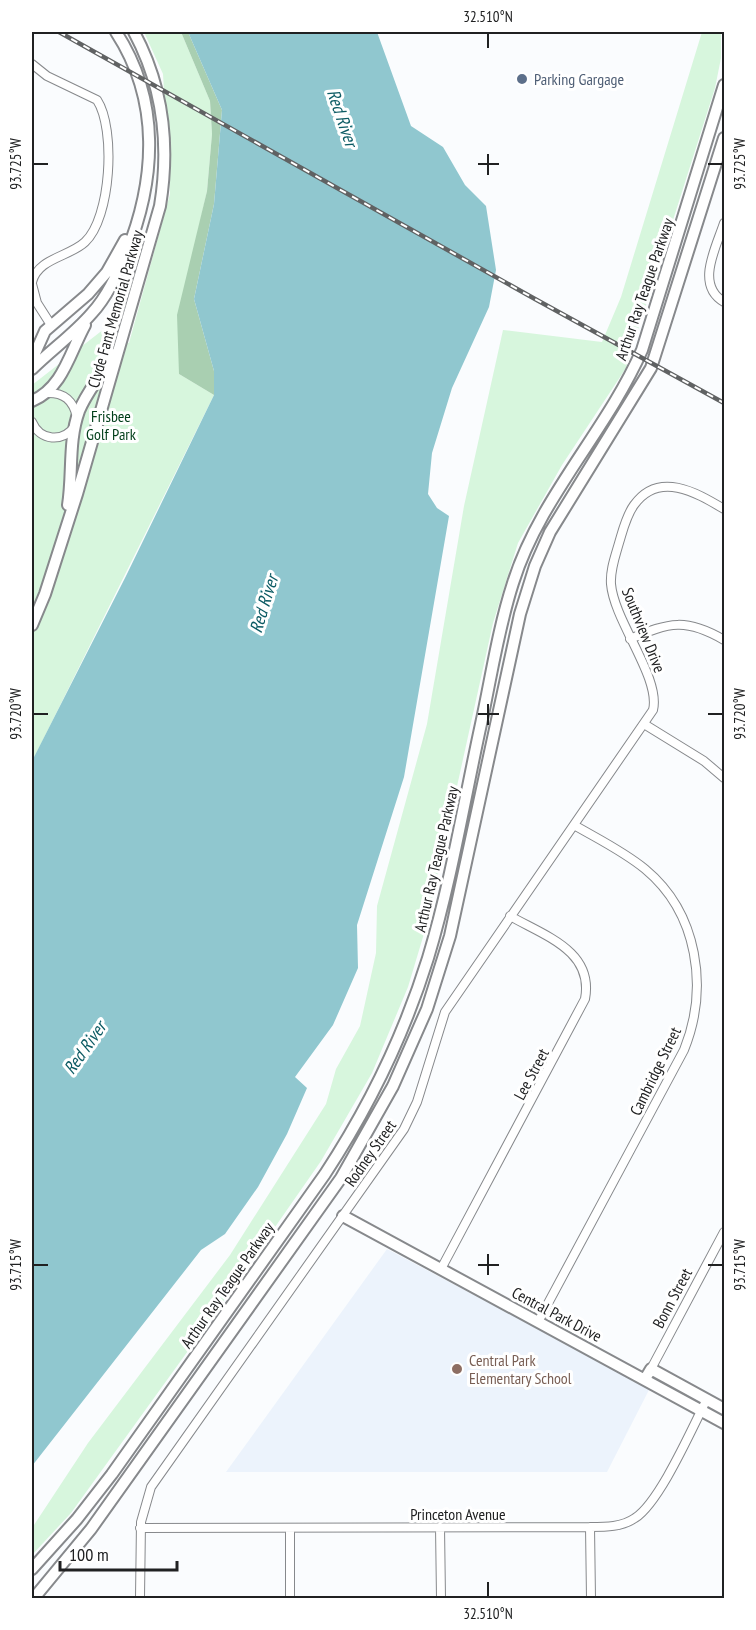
<svg xmlns="http://www.w3.org/2000/svg" width="756" height="1630" font-family="'PT Sans Narrow',sans-serif">
<style>
.built{fill:#ecf3fc}
.green{fill:#d7f6dd}
.forest{fill:#a9cfb1}
.water{fill:#90c7cf}
.lines{fill:none;stroke-linecap:round;stroke-linejoin:round}
.street-casing{stroke:#87898c;stroke-width:10}
.secondary-casing{stroke:#87898c;stroke-width:14}
.street{stroke:#fff;stroke-width:8}
.secondary{stroke:#fff;stroke-width:10}
.rail-casing{stroke:#606263;stroke-width:4.5}
.rail{stroke:#fff;stroke-width:2;stroke-dasharray:7;stroke-linecap:butt}
.ticks{fill:none;stroke:#202122;stroke-width:2}
.service-dot{fill:#5c6f8a;stroke:#fff;stroke-width:2}
.education-dot{fill:#8d6e63;stroke:#fff;stroke-width:2}
.labels{text-anchor:middle;stroke-width:6;stroke-linejoin:round;paint-order:stroke}
.service-label{font-size:16px;fill:#4e5e75;stroke:#fff;text-anchor:start}
.street-label{font-size:16px;fill:#202122;stroke:#fff}
.park-label{font-size:16px;fill:#003e19;stroke:#fff}
.education-label{font-size:16px;fill:#785e54;stroke:#fff;text-anchor:start}
.water-label{font-size:18px;font-style:italic;fill:#0c5b64;stroke:#fff}
.neatline{fill:none;stroke:#202122;stroke-width:2}
.ticks-label{font-size:15px;text-anchor:middle;fill:#202122}
</style>
<rect width="100%" height="100%" fill="#fafcfe"/>
<!-- built -->
<path class="built" d="M 387,1249 L 650,1388 L 607,1472 L 226,1472 Z"/>
<!-- green -->
<path class="green" d="M 144,32 L 181,32 L 210,101 L 212,134 L 207,191 L 194,249 L 179,374 L 214,395 L 32,762 L 32,385 L 104,329 L 129,343 L 170,194 L 163,74 Z
M 702,32 L 721,32 L 721,58 L 715,88 L 626,368 L 562,465 L 518,543 L 493,623 L 426,927 L 408,987 L 372,1073 L 321,1161 L 211,1319 L 71,1513 L 32,1555 L 32,1528 L 88,1443 L 230,1255 L 326,1104 L 336,1069 L 360,1026 L 376,953 L 377,906 L 427,724 L 464,506 L 503,330 L 602,342 L 621,297 Z"/>
<!-- forest -->
<path class="forest" d="M 181,32 L 188,32 L 222,110 L 214,204 L 194,299 L 214,371 L 214,395 L 179,374 L 177,315 L 207,191 L 212,134 L 210,101 Z"/>
<!-- water -->
<path class="water" d="M 188,32 L 377,32 L 411,126 L 443,147 L 465,185 L 486,206 L 496,270 L 489,307 L 452,388 L 432,453 L 428,494 L 437,508 L 449,516 L 404,777 L 357,925 L 358,968 L 333,1025 L 295,1077 L 307,1088 L 287,1134 L 258,1187 L 225,1234 L 201,1250 L 32,1466 L 32,761 L 126,576 L 214,395 L 214,371 L 194,299 L 214,204 L 222,110 Z"/>
<g class="lines">
<defs>
<path id="street" d="M 32,64 L 47,76 L 97,100 C 116,129 111,218 85,242 C 69,257 38,258 32,282
M 724,223 C 716,248 695,285 724,302
M 32,284 L 37,303 L 51,325
M 46,393 C 64,392 73,400 77,417
M 32,422 C 40,441 63,443 75,426
M 630,639 C 670,622 686,618 724,640
M 644,724 L 704,761 L 724,778
M 441,1269 L 585,999 C 594,951 545,936 510,916
M 538,1322 L 684,1050 C 709,988 698,913 645,869 C 623,851 598,839 574,825
M 651,1369 L 724,1232
M 440,1527 L 441,1598
M 590,1527 L 591,1598
M 140,1528 L 590,1527 C 606,1527 622,1527 635,1518 C 660,1502 692,1428 707,1399
M 290,1528 L 290,1598
M 140,1598 L 141,1522 L 151,1487 L 404,1129 L 417,1102 L 445,1012 L 653,710 C 661,678 614,621 611,584 C 610,570 615,557 619,543 C 623,530 626,516 634,505 C 659,470 697,493 724,509"/>
<path id="secondary" d="M 32,360 L 45,331 L 88,294 L 107,272 L 125,240
M 32,369 C 51,350 74,334 92,313 C 107,297 117,274 126,254 C 156,180 161,101 116,32
M 32,401 C 63,388 70,352 85,325
M 68,505 C 73,474 68,441 79,411 C 87,391 103,374 112,354
M 32,625 L 45,594 L 77,494 L 160,206 C 170,145 163,86 134,32
M 343,1216 L 724,1423
M 645,1379 L 651,1369 L 724,1409
M 32,1569 L 77,1519 L 112,1474 L 325,1174 C 369,1107 404,1035 428,958 C 451,882 464,802 481,724 C 491,678 498,629 513,583 C 540,497 606,432 642,350 L 724,85
M 34,1598 L 91,1529 L 341,1178 L 393,1086 L 427,1009 L 450,936 L 520,614 L 535,566 L 550,532 L 651,368 L 724,138"/>
</defs>
<!-- street casing -->
<use href="#street" class="street-casing"/>
<!-- secondary casing -->
<use href="#secondary" class="secondary-casing"/>
<!-- street -->
<use href="#street" class="street"/>
<!-- secondary -->
<use href="#secondary" class="secondary"/>
<defs>
<path id="rail" d="M 59,32 L 535,299 L 724,403"/>
</defs>
<!-- rail casing -->
<use href="#rail" class="rail-casing"/>
<!-- rail -->
<use href="#rail" class="rail"/>
</g>
<!-- ticks -->
<path class="ticks" d="M 488,33 L 488,48M 488,154 L 488,175M 33,164 L 48,164M 478,164 L 499,164M 708,164 L 723,164M 488,704 L 488,725M 33,714 L 48,714M 478,714 L 499,714M 708,714 L 723,714M 488,1254 L 488,1275M 33,1265 L 48,1265M 478,1265 L 499,1265M 708,1265 L 723,1265M 488,1582 L 488,1597"/>
<!-- markers -->
<circle class="service-dot" cx="522" cy="79" r="6"/>
<circle class="education-dot" cx="457" cy="1369" r="6"/>
<g class="labels">
<!-- service labels -->
<g class="service-label">
<text x="534" y="85">Parking Gargage</text>
</g>
<!-- street labels -->
<g class="street-label">
<text transform="translate(644 289) rotate(-71)" y="6">Arthur Ray Teague Parkway</text>
<text transform="translate(115 309) rotate(-74)" y="6">Clyde Fant Memorial Parkway</text>
<text transform="translate(644 630) rotate(68)" y="6">Southview Drive</text>
<text transform="translate(436 859) rotate(-77)" y="6">Arthur Ray Teague Parkway</text>
<text transform="translate(655 1071) rotate(-64)" y="6">Cambridge Street</text>
<text transform="translate(531 1074) rotate(-62)" y="6">Lee Street</text>
<text transform="translate(370 1153) rotate(-55)" y="6">Rodney Street</text>
<text transform="translate(227 1285) rotate(-55)" y="6">Arthur Ray Teague Parkway</text>
<text transform="translate(672 1298) rotate(-62)" y="6">Bonn Street</text>
<text transform="translate(557 1314) rotate(28)" y="6">Central Park Drive</text>
<text x="458" y="1520">Princeton Avenue</text>
</g>
<!-- park labels -->
<g class="park-label">
<text x="111" y="422">Frisbee<tspan x="111" dy="18">Golf Park</tspan></text>
</g>
<!-- education labels -->
<g class="education-label">
<text x="469" y="1366">Central Park<tspan x="469" dy="18">Elementary School</tspan></text>
</g>
<!-- water labels -->
<g class="water-label">
<text transform="translate(342 118) rotate(71)" y="6">Red River</text>
<text transform="translate(264 604) rotate(-73)" y="6">Red River</text>
<text transform="translate(85 1048) rotate(-55)" y="6">Red River</text>
</g>
</g>
<!-- border -->
<rect width="756" height="1630" fill="none" stroke="#ffffff" stroke-width="66"/>
<!-- scale -->
<path d="M60 1561v9h117v-9" fill="none" stroke="#202122" stroke-width="3"/>
<text x="69" y="1561" font-size="18" fill="#202122" stroke="#ffffff" stroke-width="4.5" paint-order="stroke">100 m</text>
<rect x="33" y="33" width="690" height="1564" class="neatline"/>
<g class="ticks-label">
<text x="488" y="22">32.510°N</text>
<text transform="translate(740 164) rotate(-90)" y="5">93.725°W</text>
<text transform="translate(16 164) rotate(-90)" y="5">93.725°W</text>
<text transform="translate(16 714) rotate(-90)" y="5">93.720°W</text>
<text transform="translate(740 714) rotate(-90)" y="5">93.720°W</text>
<text transform="translate(740 1265) rotate(-90)" y="5">93.715°W</text>
<text transform="translate(16 1265) rotate(-90)" y="5">93.715°W</text>
<text x="488" y="1619">32.510°N</text>
</g>
</svg>
